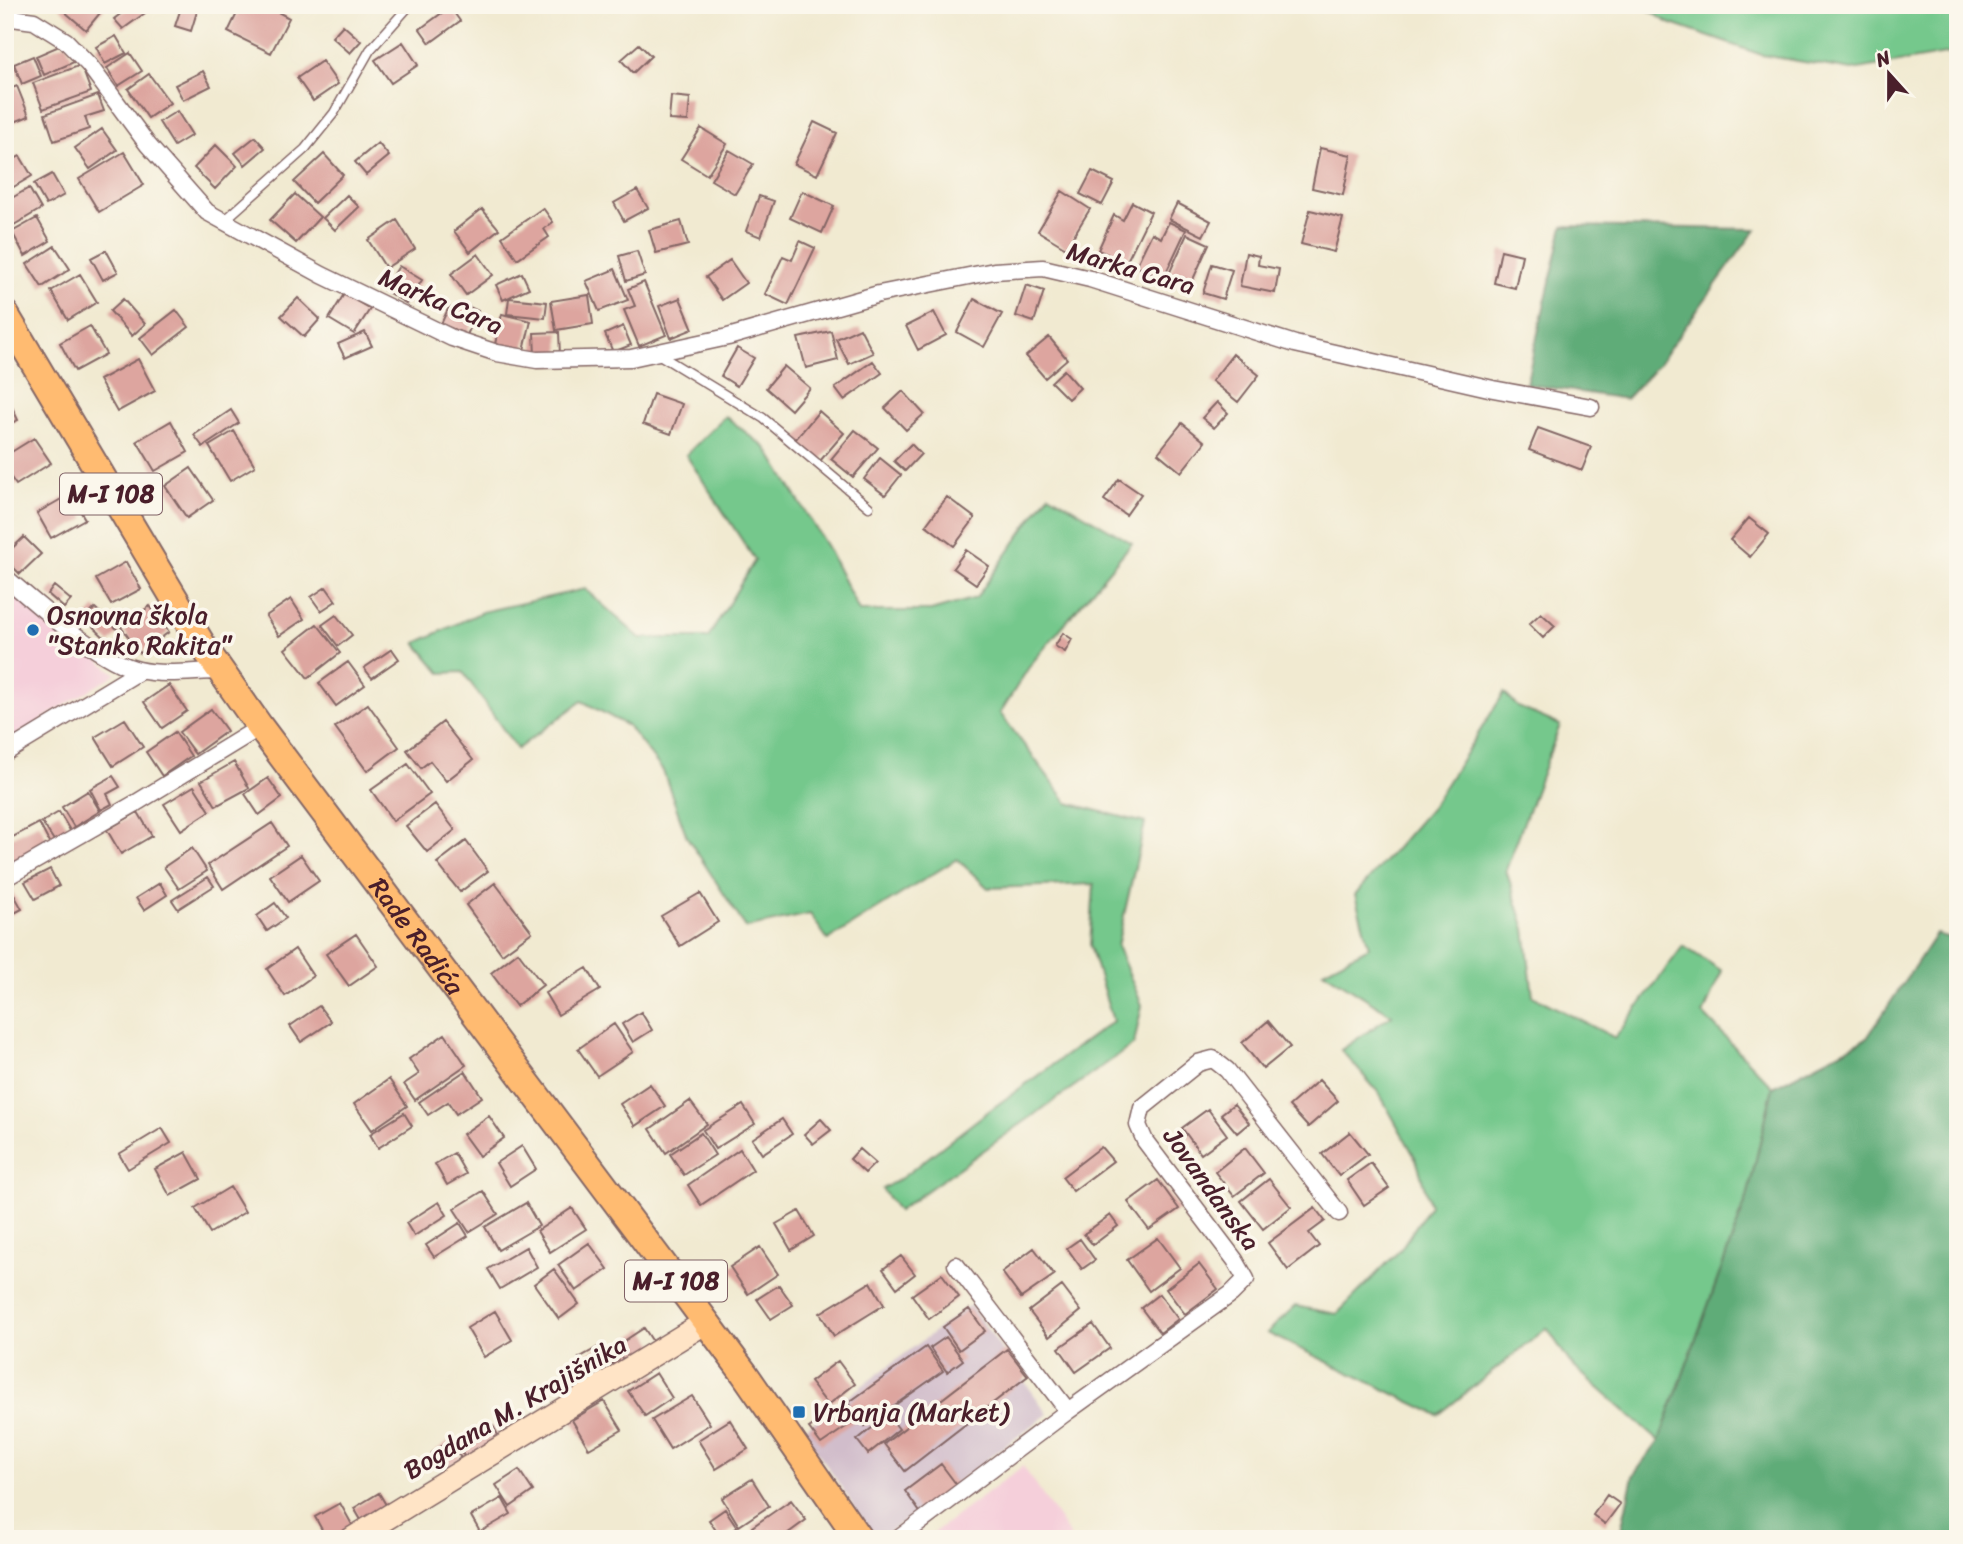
<svg xmlns="http://www.w3.org/2000/svg" width="1963" height="1544" font-family="Sriracha,sans-serif">
<style>
.built{fill:#f5cfda}
.industrial{fill:#d1bdcb}
.green{fill:#74c88c;stroke:#5f745c;stroke-width:2}
.forest{fill:#5fac78;stroke:#546652;stroke-width:2}
.building{fill:#dda59f}
.lines{fill:none;stroke-linecap:round;stroke-linejoin:round}
.lane-casing{stroke:#846665;stroke-width:11}
.street-casing{stroke:#846665;stroke-width:19}
.secondary-casing{stroke:#846665;stroke-width:26}
.primary-casing{stroke:#846665;stroke-width:30}
.lane{stroke:#fff;stroke-width:8}
.street{stroke:#fff;stroke-width:16}
.secondary{stroke:#ffe4c6;stroke-width:23}
.primary{stroke:#ffbb71;stroke-width:26}
.poi-dot{fill:#1f6fb2;stroke:#fbf7ec;stroke-width:2.5}
.labels{text-anchor:middle;stroke-width:7;stroke-linejoin:round;paint-order:stroke}
.shield{fill:#fbf7ec;stroke:#7f6065;stroke-width:2}
.shield-label{font-size:24px;font-weight:bold;fill:#4a1f2b}
.street-label{font-size:26px;fill:#4a1f2b;stroke:#fbf7ec}
.poi-label{font-size:26px;fill:#4a1f2b;stroke:#fbf7ec;text-anchor:start}
</style>
<rect width="100%" height="100%" fill="#fbf7ec"/>
<filter id="ink" filterUnits="userSpaceOnUse"><feTurbulence type="fractalNoise" baseFrequency=".0143" numOctaves="2"/><feDisplacementMap in="SourceGraphic" scale="14" xChannelSelector="R" yChannelSelector="G"/><feConvolveMatrix kernelMatrix="1 2 1 2 8 2 1 2 1" color-interpolation-filters="sRGB"/></filter>
<filter id="wash" filterUnits="userSpaceOnUse"><feTurbulence type="fractalNoise" baseFrequency=".00686" numOctaves="4" result="noise"/><feDisplacementMap in="SourceGraphic" scale="28" xChannelSelector="R" yChannelSelector="G"/><feGaussianBlur stdDeviation="1.57" result="paint"/><feColorMatrix in="noise" values="0 0 0 0 0 0 0 0 0 0 0 0 0 0 0 0 0 1.4 0 .05"/><feComposite in="paint" operator="in"/></filter>
<g filter="url(#wash)">
<rect width="100%" height="100%" fill="#f1ead1"/>
<!-- built -->
<path class="built" d="M 5,585 L 116,674 L 5,742 Z
M 1023,1466 L 1072,1539 L 925,1539 Z"/>
<!-- industrial -->
<path class="industrial" d="M 970,1305 L 1048,1414 L 879,1539 L 876,1539 L 803,1430 Z"/>
<!-- green -->
<path class="green" d="M 1641,5 L 1958,5 L 1958,52 L 1852,70 L 1762,55 L 1669,23 Z
M 725,416 L 767,449 L 827,547 L 859,611 L 931,611 L 976,598 L 1049,494 L 1132,543 L 1031,664 L 1000,713 L 1068,803 L 1145,823 L 1117,946 L 1142,1005 L 1134,1044 L 898,1211 L 882,1189 L 903,1177 L 986,1113 L 1113,1021 L 1090,946 L 1094,884 L 988,888 L 957,859 L 828,940 L 810,914 L 746,928 L 687,837 L 663,771 L 628,726 L 582,701 L 517,749 L 463,672 L 441,673 L 416,643 L 482,612 L 585,589 L 640,638 L 708,638 L 755,560 L 686,455 Z
M 1504,693 L 1518,707 L 1560,725 L 1506,870 L 1525,929 L 1533,996 L 1615,1038 L 1683,946 L 1722,971 L 1703,1014 L 1773,1087 L 1747,1198 L 1659,1441 L 1571,1364 L 1547,1328 L 1438,1415 L 1267,1333 L 1295,1306 L 1337,1314 L 1400,1250 L 1430,1205 L 1416,1159 L 1379,1093 L 1341,1050 L 1392,1015 L 1323,971 L 1369,947 L 1355,895 L 1431,808 Z"/>
<!-- forest -->
<path class="forest" d="M 1563,226 L 1756,229 L 1656,367 L 1626,399 L 1526,384 Z
M 1936,934 L 1958,940 L 1958,1539 L 1619,1539 L 1633,1476 L 1659,1441 L 1747,1198 L 1773,1087 L 1867,1038 Z"/>
<g id="blocks">
<!-- building -->
<path class="building" d="M 57,5 L 102,5 L 105,7 L 86,30 Z
M 132,5 L 139,5 L 145,13 L 123,29 L 114,19 Z
M 182,5 L 199,5 L 191,31 L 175,26 Z
M 241,5 L 265,5 L 289,18 L 271,53 L 228,32 Z
M 450,7 L 460,21 L 430,43 L 420,29 Z
M 343,25 L 361,41 L 350,53 L 332,37 Z
M 116,36 L 126,53 L 105,64 L 96,47 Z
M 403,42 L 418,65 L 391,83 L 375,60 Z
M 66,43 L 74,62 L 44,75 L 36,56 Z
M 639,44 L 651,56 L 633,73 L 621,60 Z
M 130,53 L 142,71 L 118,86 L 107,68 Z
M 33,56 L 41,76 L 22,84 L 14,64 Z
M 322,61 L 338,84 L 313,101 L 297,78 Z
M 81,65 L 91,92 L 43,109 L 33,83 Z
M 203,71 L 211,86 L 183,100 L 175,85 Z
M 149,74 L 170,103 L 148,118 L 128,89 Z
M 17,86 L 29,116 L 5,126 L 5,91 Z
M 98,95 L 104,111 L 85,117 L 89,129 L 54,141 L 45,114 Z
M 671,96 L 690,98 L 688,121 L 669,120 Z
M 177,111 L 192,135 L 174,146 L 159,122 Z
M 814,122 L 837,133 L 817,175 L 794,164 Z
M 701,128 L 727,144 L 707,175 L 681,159 Z
M 102,129 L 117,150 L 90,169 L 75,148 Z
M 255,137 L 265,148 L 245,165 L 235,153 Z
M 378,143 L 389,156 L 366,175 L 355,162 Z
M 216,145 L 237,166 L 215,189 L 194,168 Z
M 1320,148 L 1351,155 L 1343,195 L 1312,188 Z
M 729,150 L 753,164 L 735,194 L 711,180 Z
M 124,152 L 144,185 L 99,212 L 79,179 Z
M 324,154 L 343,175 L 314,203 L 294,182 Z
M 20,156 L 32,176 L 5,192 L 5,164 Z
M 1092,171 L 1114,182 L 1102,205 L 1080,194 Z
M 52,174 L 64,195 L 46,205 L 34,184 Z
M 29,188 L 41,209 L 7,229 L 5,202 Z
M 637,190 L 648,208 L 624,221 L 614,203 Z
M 802,191 L 834,206 L 822,233 L 790,218 Z
M 1062,191 L 1090,209 L 1066,248 L 1038,231 Z
M 295,194 L 320,217 L 296,243 L 270,220 Z
M 347,195 L 359,207 L 335,230 L 323,218 Z
M 759,196 L 774,201 L 761,237 L 746,231 Z
M 1132,202 L 1151,212 L 1126,263 L 1098,250 L 1114,215 L 1123,220 Z
M 1177,203 L 1211,221 L 1203,236 L 1169,219 Z
M 543,208 L 553,222 L 544,229 L 549,237 L 517,259 L 502,237 Z
M 482,209 L 499,229 L 470,252 L 454,231 Z
M 1310,210 L 1343,218 L 1334,252 L 1301,244 Z
M 37,218 L 50,241 L 25,256 L 12,232 Z
M 397,220 L 415,249 L 386,268 L 368,240 Z
M 681,221 L 688,245 L 656,253 L 649,230 Z
M 1169,222 L 1186,230 L 1163,279 L 1136,266 L 1152,233 L 1161,238 Z
M 1187,234 L 1209,244 L 1191,284 L 1169,274 Z
M 800,241 L 815,248 L 788,305 L 765,294 L 783,256 L 792,260 Z
M 55,246 L 70,269 L 42,287 L 27,264 Z
M 106,250 L 118,272 L 103,280 L 91,258 Z
M 1501,250 L 1522,255 L 1515,288 L 1494,283 Z
M 637,251 L 645,275 L 626,281 L 619,256 Z
M 1246,253 L 1259,256 L 1258,265 L 1279,269 L 1275,293 L 1240,286 Z
M 478,254 L 493,275 L 466,295 L 451,274 Z
M 730,260 L 746,283 L 722,300 L 706,277 Z
M 1212,264 L 1232,270 L 1223,299 L 1203,293 Z
M 399,266 L 422,280 L 407,304 L 384,290 Z
M 615,269 L 628,300 L 599,311 L 586,281 Z
M 522,273 L 529,288 L 503,300 L 496,285 Z
M 80,274 L 97,302 L 68,320 L 51,291 Z
M 644,282 L 666,335 L 639,346 L 624,310 L 635,306 L 628,289 Z
M 1026,285 L 1044,291 L 1034,322 L 1016,316 Z
M 344,294 L 370,309 L 354,334 L 329,319 Z
M 589,295 L 593,324 L 556,330 L 551,301 Z
M 298,298 L 320,319 L 304,337 L 281,316 Z
M 509,298 L 547,302 L 545,318 L 507,314 Z
M 680,298 L 693,329 L 671,338 L 659,306 Z
M 123,299 L 145,324 L 132,336 L 110,311 Z
M 974,299 L 1002,314 L 984,347 L 957,332 Z
M 463,304 L 478,311 L 467,335 L 441,324 L 448,309 Z
M 176,310 L 189,327 L 153,355 L 140,338 Z
M 934,312 L 946,335 L 918,350 L 906,326 Z
M 502,314 L 531,321 L 524,350 L 495,344 Z
M 90,326 L 106,354 L 75,371 L 60,343 Z
M 623,326 L 631,345 L 613,352 L 605,334 Z
M 860,328 L 873,353 L 849,364 L 836,339 Z
M 831,331 L 838,360 L 806,368 L 798,338 Z
M 365,332 L 372,346 L 345,358 L 338,344 Z
M 559,332 L 560,355 L 535,356 L 534,333 Z
M 1049,337 L 1067,359 L 1045,378 L 1026,356 Z
M 737,348 L 754,358 L 737,386 L 721,376 Z
M 1233,354 L 1259,375 L 1238,402 L 1212,381 Z
M 138,359 L 155,391 L 117,412 L 99,380 Z
M 873,361 L 882,373 L 844,400 L 835,388 Z
M 784,366 L 810,388 L 791,410 L 766,388 Z
M 1064,370 L 1080,388 L 1068,399 L 1051,382 Z
M 903,391 L 924,414 L 906,430 L 885,408 Z
M 5,392 L 18,420 L 5,426 Z
M 653,394 L 682,404 L 671,434 L 643,424 Z
M 1217,402 L 1228,413 L 1214,428 L 1202,418 Z
M 231,410 L 239,423 L 203,447 L 194,435 Z
M 819,411 L 844,433 L 820,461 L 795,440 Z
M 171,421 L 188,452 L 155,471 L 137,441 Z
M 1182,423 L 1205,442 L 1181,472 L 1158,453 Z
M 1538,428 L 1591,447 L 1582,470 L 1529,450 Z
M 855,430 L 878,448 L 853,477 L 831,459 Z
M 234,431 L 255,466 L 230,481 L 209,446 Z
M 34,438 L 51,463 L 16,485 L 5,469 L 5,456 Z
M 911,444 L 921,454 L 905,471 L 894,461 Z
M 880,458 L 901,475 L 885,495 L 864,479 Z
M 191,468 L 213,500 L 187,518 L 165,486 Z
M 1119,479 L 1141,494 L 1126,515 L 1104,500 Z
M 70,494 L 85,519 L 51,538 L 37,513 Z
M 947,497 L 975,518 L 954,546 L 926,525 Z
M 1749,518 L 1769,534 L 1750,557 L 1730,540 Z
M 24,537 L 41,554 L 20,574 L 5,559 L 5,555 Z
M 966,550 L 989,566 L 976,584 L 953,568 Z
M 126,562 L 141,589 L 111,605 L 96,579 Z
M 54,586 L 71,600 L 64,608 L 48,594 Z
M 326,587 L 336,601 L 321,611 L 311,597 Z
M 291,599 L 304,619 L 279,636 L 266,616 Z
M 150,606 L 169,632 L 140,653 L 121,627 Z
M 95,608 L 120,632 L 110,643 L 85,619 Z
M 1541,613 L 1555,626 L 1543,638 L 1529,624 Z
M 336,615 L 352,635 L 338,646 L 322,625 Z
M 317,624 L 340,653 L 308,678 L 285,649 Z
M 1063,633 L 1072,639 L 1065,652 L 1055,646 Z
M 392,649 L 399,659 L 372,678 L 364,668 Z
M 348,662 L 365,685 L 336,706 L 319,683 Z
M 169,685 L 187,711 L 162,728 L 144,702 Z
M 368,704 L 399,747 L 367,771 L 335,727 Z
M 211,709 L 227,731 L 195,754 L 179,732 Z
M 125,719 L 143,747 L 113,766 L 95,737 Z
M 443,722 L 473,760 L 446,781 L 430,761 L 421,768 L 407,750 Z
M 175,732 L 191,756 L 162,776 L 146,752 Z
M 234,762 L 249,788 L 216,806 L 201,781 Z
M 408,764 L 430,794 L 393,821 L 371,790 Z
M 113,776 L 120,787 L 107,794 L 112,804 L 101,810 L 90,789 Z
M 268,778 L 282,798 L 259,815 L 245,794 Z
M 194,786 L 210,811 L 181,830 L 164,804 Z
M 88,791 L 100,811 L 74,827 L 62,807 Z
M 435,804 L 455,830 L 427,852 L 406,826 Z
M 59,812 L 71,832 L 55,842 L 42,822 Z
M 138,812 L 152,836 L 121,854 L 107,830 Z
M 39,823 L 51,846 L 13,865 L 5,850 L 5,841 Z
M 272,823 L 287,846 L 223,889 L 208,865 Z
M 466,841 L 488,871 L 460,892 L 437,863 Z
M 192,848 L 207,871 L 179,889 L 164,867 Z
M 301,855 L 319,881 L 288,902 L 270,876 Z
M 50,869 L 59,886 L 35,899 L 25,882 Z
M 208,877 L 214,886 L 178,909 L 172,900 Z
M 160,883 L 167,895 L 144,910 L 136,898 Z
M 495,883 L 532,932 L 502,954 L 466,905 Z
M 12,891 L 22,909 L 5,918 L 5,894 Z
M 700,893 L 718,922 L 680,946 L 661,916 Z
M 275,903 L 286,918 L 267,931 L 257,916 Z
M 356,934 L 378,966 L 349,986 L 326,954 Z
M 295,949 L 313,976 L 285,996 L 267,969 Z
M 518,952 L 543,985 L 516,1006 L 491,973 Z
M 587,968 L 600,990 L 558,1015 L 545,993 Z
M 319,1006 L 331,1022 L 301,1042 L 290,1026 Z
M 641,1012 L 652,1030 L 633,1042 L 622,1024 Z
M 1268,1021 L 1290,1047 L 1263,1069 L 1242,1043 Z
M 614,1024 L 633,1052 L 597,1076 L 578,1049 Z
M 445,1034 L 466,1065 L 415,1100 L 404,1084 L 419,1074 L 409,1059 Z
M 465,1071 L 482,1097 L 456,1114 L 448,1102 L 428,1115 L 419,1102 Z
M 389,1079 L 407,1106 L 372,1130 L 354,1104 Z
M 1319,1080 L 1338,1101 L 1308,1127 L 1289,1106 Z
M 650,1084 L 665,1106 L 635,1126 L 620,1104 Z
M 690,1101 L 707,1124 L 666,1153 L 650,1129 Z
M 1234,1104 L 1249,1123 L 1237,1133 L 1221,1114 Z
M 743,1105 L 755,1124 L 715,1149 L 703,1130 Z
M 1208,1109 L 1227,1135 L 1201,1154 L 1182,1128 Z
M 404,1113 L 412,1126 L 378,1148 L 370,1134 Z
M 489,1116 L 504,1138 L 479,1156 L 463,1134 Z
M 782,1119 L 792,1134 L 762,1154 L 752,1139 Z
M 821,1119 L 831,1130 L 813,1144 L 804,1134 Z
M 162,1128 L 171,1143 L 128,1169 L 119,1154 Z
M 1350,1132 L 1368,1154 L 1339,1176 L 1322,1154 Z
M 701,1133 L 715,1155 L 684,1175 L 670,1154 Z
M 522,1146 L 536,1169 L 510,1186 L 496,1163 Z
M 1101,1147 L 1113,1161 L 1073,1191 L 1062,1177 Z
M 1245,1148 L 1264,1173 L 1234,1196 L 1215,1172 Z
M 740,1149 L 753,1170 L 701,1205 L 688,1185 Z
M 859,1149 L 875,1163 L 865,1173 L 850,1159 Z
M 186,1152 L 201,1179 L 170,1196 L 155,1169 Z
M 454,1153 L 466,1174 L 447,1185 L 435,1164 Z
M 1371,1163 L 1389,1188 L 1364,1205 L 1347,1180 Z
M 1269,1179 L 1291,1207 L 1263,1229 L 1241,1201 Z
M 1158,1180 L 1179,1209 L 1149,1230 L 1128,1202 Z
M 230,1187 L 245,1212 L 210,1233 L 195,1208 Z
M 483,1191 L 498,1214 L 469,1232 L 454,1209 Z
M 439,1202 L 447,1215 L 414,1236 L 406,1223 Z
M 526,1203 L 539,1226 L 498,1250 L 485,1227 Z
M 572,1208 L 586,1229 L 550,1252 L 537,1231 Z
M 1315,1208 L 1325,1221 L 1309,1233 L 1319,1246 L 1288,1270 L 1268,1243 Z
M 799,1211 L 814,1236 L 791,1250 L 776,1224 Z
M 1110,1215 L 1118,1226 L 1093,1245 L 1084,1234 Z
M 460,1223 L 468,1236 L 434,1257 L 426,1245 Z
M 1158,1238 L 1180,1268 L 1149,1291 L 1127,1260 Z
M 1080,1239 L 1095,1260 L 1082,1269 L 1067,1248 Z
M 589,1243 L 608,1269 L 576,1291 L 558,1265 Z
M 526,1247 L 537,1267 L 500,1289 L 488,1269 Z
M 760,1247 L 778,1274 L 748,1294 L 730,1267 Z
M 1034,1248 L 1054,1275 L 1021,1298 L 1002,1272 Z
M 901,1256 L 915,1274 L 897,1288 L 883,1269 Z
M 1199,1264 L 1218,1289 L 1185,1314 L 1166,1289 Z
M 554,1269 L 579,1304 L 559,1319 L 534,1284 Z
M 942,1274 L 959,1297 L 929,1319 L 912,1295 Z
M 871,1282 L 884,1305 L 834,1336 L 820,1313 Z
M 779,1285 L 793,1305 L 771,1319 L 757,1299 Z
M 1062,1286 L 1081,1311 L 1049,1337 L 1029,1311 Z
M 1159,1294 L 1178,1319 L 1160,1333 L 1141,1308 Z
M 969,1309 L 985,1331 L 959,1350 L 943,1327 Z
M 495,1311 L 512,1340 L 484,1357 L 467,1328 Z
M 1093,1324 L 1110,1348 L 1076,1372 L 1059,1348 Z
M 644,1328 L 657,1348 L 628,1368 L 615,1347 Z
M 946,1337 L 963,1360 L 947,1372 L 930,1348 Z
M 602,1345 L 618,1373 L 595,1386 L 579,1358 Z
M 926,1347 L 943,1371 L 865,1426 L 848,1403 Z
M 1007,1349 L 1028,1376 L 905,1471 L 884,1444 Z
M 838,1361 L 855,1384 L 828,1405 L 810,1382 Z
M 656,1373 L 672,1398 L 645,1416 L 628,1391 Z
M 692,1396 L 710,1424 L 670,1449 L 652,1420 Z
M 604,1401 L 622,1430 L 589,1449 L 572,1420 Z
M 845,1404 L 856,1420 L 821,1444 L 809,1428 Z
M 888,1415 L 899,1429 L 868,1454 L 857,1440 Z
M 730,1420 L 748,1449 L 716,1469 L 698,1440 Z
M 493,1426 L 503,1444 L 468,1464 L 458,1445 Z
M 449,1441 L 461,1458 L 443,1470 L 432,1453 Z
M 941,1464 L 959,1488 L 922,1515 L 905,1491 Z
M 519,1470 L 533,1491 L 510,1507 L 496,1485 Z
M 752,1479 L 769,1506 L 739,1526 L 722,1498 Z
M 379,1493 L 389,1510 L 364,1525 L 354,1508 Z
M 1607,1495 L 1620,1504 L 1605,1524 L 1593,1515 Z
M 502,1498 L 511,1514 L 480,1532 L 471,1516 Z
M 791,1500 L 806,1520 L 780,1539 L 761,1539 L 752,1527 Z
M 340,1503 L 355,1530 L 339,1539 L 327,1539 L 315,1517 Z
M 725,1509 L 737,1527 L 721,1538 L 709,1520 Z"/>
</g>
</g>
<g filter="url(#ink)">
<use href="#blocks" fill-opacity="0" stroke="#846665" stroke-width="2"/>
<g class="lines">
<defs>
<path id="lane" d="M 224,221 L 305,149 L 334,113 L 370,50 L 410,5
M 658,354 L 763,418 L 869,507"/>
<path id="street" d="M 5,17 L 34,21 L 66,41 L 89,65 L 148,145 L 207,212 L 322,275 L 452,338 L 497,353 L 537,360 L 631,358 L 728,337 L 879,294 L 994,271 L 1043,268 L 1090,279 L 1295,344 L 1493,389 L 1591,407
M 5,577 C 37,604 100,662 139,670 C 165,676 195,671 221,671
M 5,753 L 140,671
M 5,878 L 136,803 L 260,727
M 956,1265 L 1068,1411
M 898,1539 L 1068,1411 L 1231,1294 L 1246,1279 L 1235,1260 L 1145,1141 L 1138,1125 L 1142,1108 L 1198,1063 L 1213,1059 L 1227,1070 L 1339,1213"/>
<path id="secondary" d="M 352,1539 L 706,1322"/>
<g id="primary">
<path id="s1" d="M 5,314 L 201,643 L 260,727 L 683,1291 L 744,1373 L 859,1539"/>
</g>
</defs>
<!-- lane casing -->
<use href="#lane" class="lane-casing"/>
<!-- street casing -->
<use href="#street" class="street-casing"/>
<!-- secondary casing -->
<use href="#secondary" class="secondary-casing"/>
<!-- primary casing -->
<use href="#primary" class="primary-casing"/>
<!-- lane -->
<use href="#lane" class="lane"/>
<!-- street -->
<use href="#street" class="street"/>
<!-- secondary -->
<use href="#secondary" class="secondary"/>
<!-- primary -->
<use href="#primary" class="primary"/>
</g>
</g>
<!-- markers -->
<g class="poi-dot">
<circle cx="33" cy="630" r="7"/>
<rect x="792" y="1405" width="14" height="14" rx="3.5"/>
</g>
<g class="labels">
<!-- shield labels -->
<g class="shield">
<rect x="60" y="473.5" width="102" height="41" rx="5"/>
<rect x="625" y="1260.5" width="102" height="41" rx="5"/>
</g>
<g class="shield-label">
<text x="111" y="502">M-I 108</text>
<text x="676" y="1289">M-I 108</text>
</g>
<!-- street labels -->
<g class="street-label">
<text transform="translate(1131 268) rotate(16)" y="9">Marka Cara</text>
<text transform="translate(441 301) rotate(23)" y="9">Marka Cara</text>
<text dy="9" stroke="none"><textPath href="#s1" startOffset="747">Rade Radića</textPath></text>
<text transform="translate(1212 1189) rotate(54)" y="9">Jovandanska</text>
<text transform="translate(515 1407) rotate(-31)" y="9">Bogdana M. Krajišnika</text>
</g>
<!-- poi labels -->
<g class="poi-label">
<text x="47" y="624">Osnovna škola<tspan x="47" dy="30">"Stanko Rakita"</tspan></text>
<text x="813" y="1421">Vrbanja (Market)</text>
</g>
</g>
<!-- margin -->
<rect width="1963" height="1544" fill="none" stroke="#fbf7ec" stroke-width="28"/>
<!-- north arrow -->
<g transform="translate(1889 74) rotate(339)" stroke="#fbf7ec" stroke-width="5" paint-order="stroke">
<path d="M0-5L12 26L0 18L-12 26Z" fill="#4a1f2b"/>
<text y="-10" font-size="19" font-weight="bold" text-anchor="middle" fill="#4a1f2b">N</text>
</g>
</svg>
